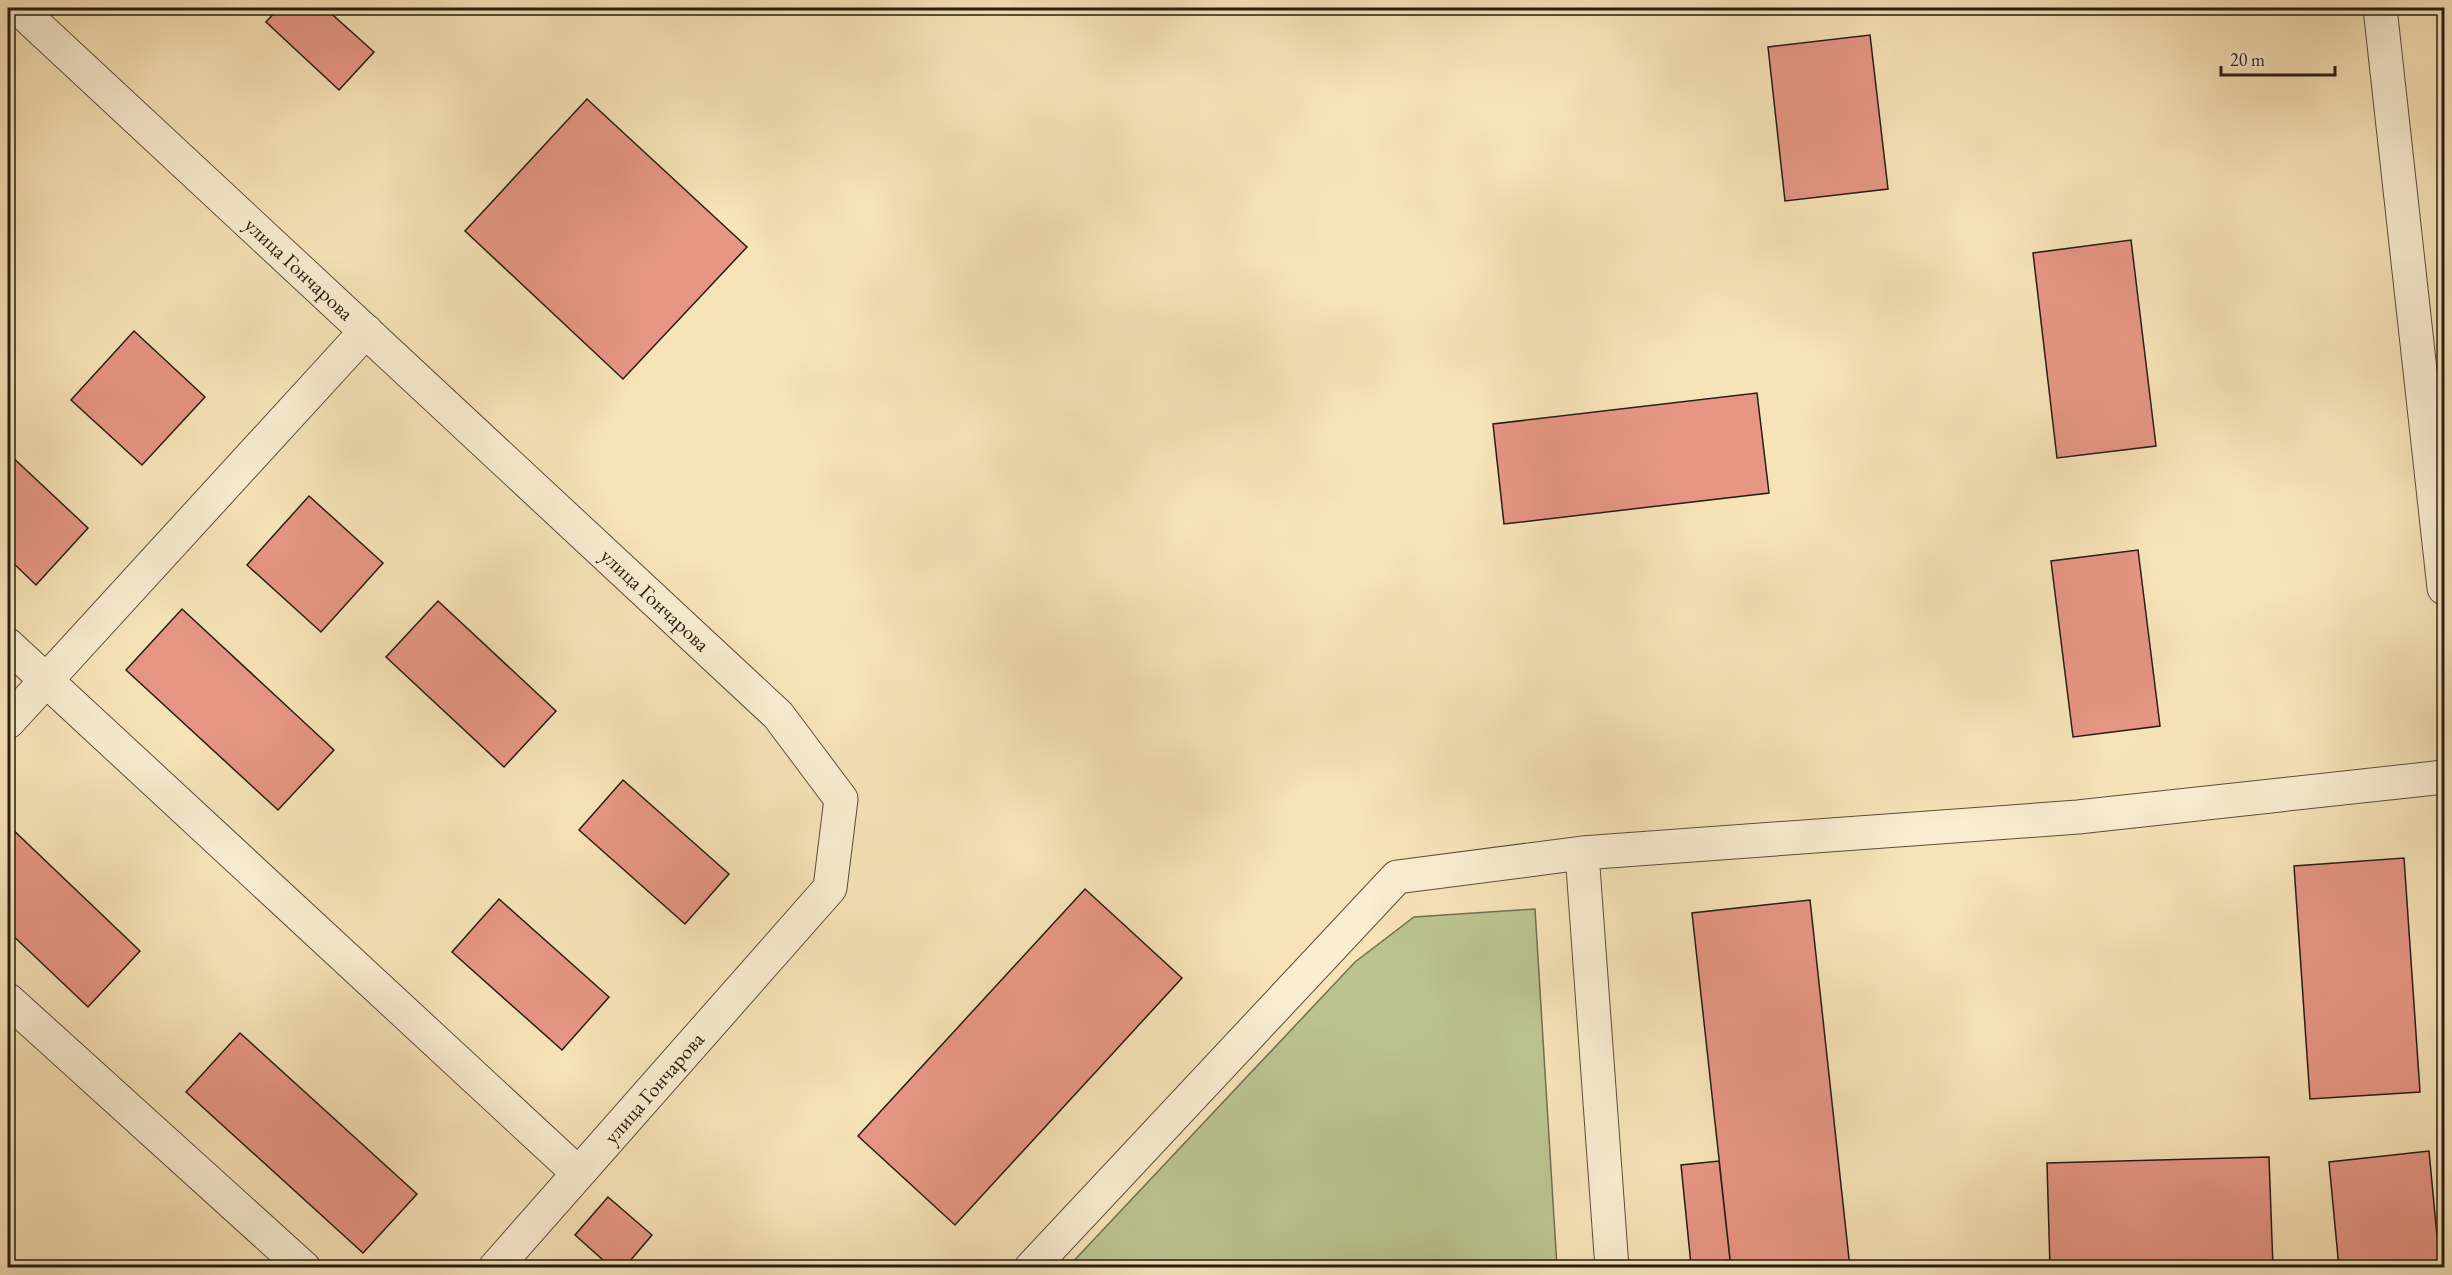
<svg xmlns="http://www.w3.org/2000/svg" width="2452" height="1275" font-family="'EB Garamond',serif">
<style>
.green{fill:#bbc490;stroke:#717052;stroke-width:1.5}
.building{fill:#e79685;stroke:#271c13;stroke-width:1.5}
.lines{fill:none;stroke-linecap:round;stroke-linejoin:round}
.minor-casing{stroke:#5b4e3c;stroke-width:35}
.minor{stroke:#faedd1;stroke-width:33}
.labels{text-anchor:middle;stroke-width:4.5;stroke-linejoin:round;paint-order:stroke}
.street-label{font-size:21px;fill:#271c13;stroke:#faedd1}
</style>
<rect width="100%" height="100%" fill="#f7e3b8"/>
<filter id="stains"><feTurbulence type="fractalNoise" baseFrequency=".00333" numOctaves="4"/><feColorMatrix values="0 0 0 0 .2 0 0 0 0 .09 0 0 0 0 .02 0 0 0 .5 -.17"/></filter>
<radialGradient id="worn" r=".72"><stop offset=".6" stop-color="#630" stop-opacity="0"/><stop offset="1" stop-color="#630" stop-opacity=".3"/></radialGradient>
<!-- green -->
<path class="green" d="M 1535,909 L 1557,1267 L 1068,1267 L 1355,962 L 1414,917 Z"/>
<!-- building -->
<path class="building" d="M 279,8 L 325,8 L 374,52 L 339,90 L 266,22 Z
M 1870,35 L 1888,189 L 1785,201 L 1768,47 Z
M 587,99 L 747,247 L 623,379 L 465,231 Z
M 2131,240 L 2156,446 L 2057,458 L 2033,253 Z
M 134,331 L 205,397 L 142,465 L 71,400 Z
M 1757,393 L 1769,493 L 1504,524 L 1493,424 Z
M 8,453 L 88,528 L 36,585 L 8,558 Z
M 309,496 L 383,563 L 321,632 L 247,565 Z
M 2138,550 L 2160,726 L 2073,737 L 2051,561 Z
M 438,601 L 556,711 L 504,767 L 386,657 Z
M 182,609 L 334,750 L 278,810 L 126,670 Z
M 623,780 L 729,874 L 685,924 L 579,830 Z
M 8,825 L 140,951 L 88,1007 L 8,931 Z
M 2404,858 L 2420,1092 L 2310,1099 L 2294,866 Z
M 1085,889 L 1182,978 L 955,1225 L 858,1136 Z
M 499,899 L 609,997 L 562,1050 L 452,952 Z
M 1810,900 L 1850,1268 L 1731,1268 L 1692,913 Z
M 240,1033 L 417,1194 L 363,1253 L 186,1092 Z
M 2429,1151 L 2440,1268 L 2339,1268 L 2329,1162 Z
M 2269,1157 L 2273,1268 L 2050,1268 L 2047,1163 Z
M 1719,1161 L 1730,1260 L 1691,1265 L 1681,1165 Z
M 608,1197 L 652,1235 L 624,1268 L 612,1268 L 575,1235 Z"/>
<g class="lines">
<defs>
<path id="minor" d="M 18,8 L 778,715 L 841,799 L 830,888 L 495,1268
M 2380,8 L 2444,588
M 8,645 L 578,1173
M 8,722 L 366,331
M 1582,853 L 1612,1268
M 8,1000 L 304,1268
M 1031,1268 L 1397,877 L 1582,853 L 2078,817 L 2444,777"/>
</defs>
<!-- minor casing -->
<use href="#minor" class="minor-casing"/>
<!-- minor -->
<use href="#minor" class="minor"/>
</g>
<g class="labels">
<!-- street labels -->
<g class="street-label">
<text transform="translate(299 269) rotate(43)" y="7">улица Гончарова</text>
<text transform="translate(655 600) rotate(43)" y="7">улица Гончарова</text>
<text transform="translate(654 1088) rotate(-49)" y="7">улица Гончарова</text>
</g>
</g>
<!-- margin -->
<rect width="2452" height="1275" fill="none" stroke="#f7e3b8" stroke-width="30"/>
<rect x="9" y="9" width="2434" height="1257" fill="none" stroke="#271c13" stroke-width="3"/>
<rect x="15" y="15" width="2422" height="1245" fill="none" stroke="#271c13" stroke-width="1.5"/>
<!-- scale -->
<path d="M2221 66v9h114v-9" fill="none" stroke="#271c13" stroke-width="3"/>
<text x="2230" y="66" font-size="18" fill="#271c13" stroke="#faedd1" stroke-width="4.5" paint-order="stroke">20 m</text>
<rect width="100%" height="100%" filter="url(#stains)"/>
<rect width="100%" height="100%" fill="url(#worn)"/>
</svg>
